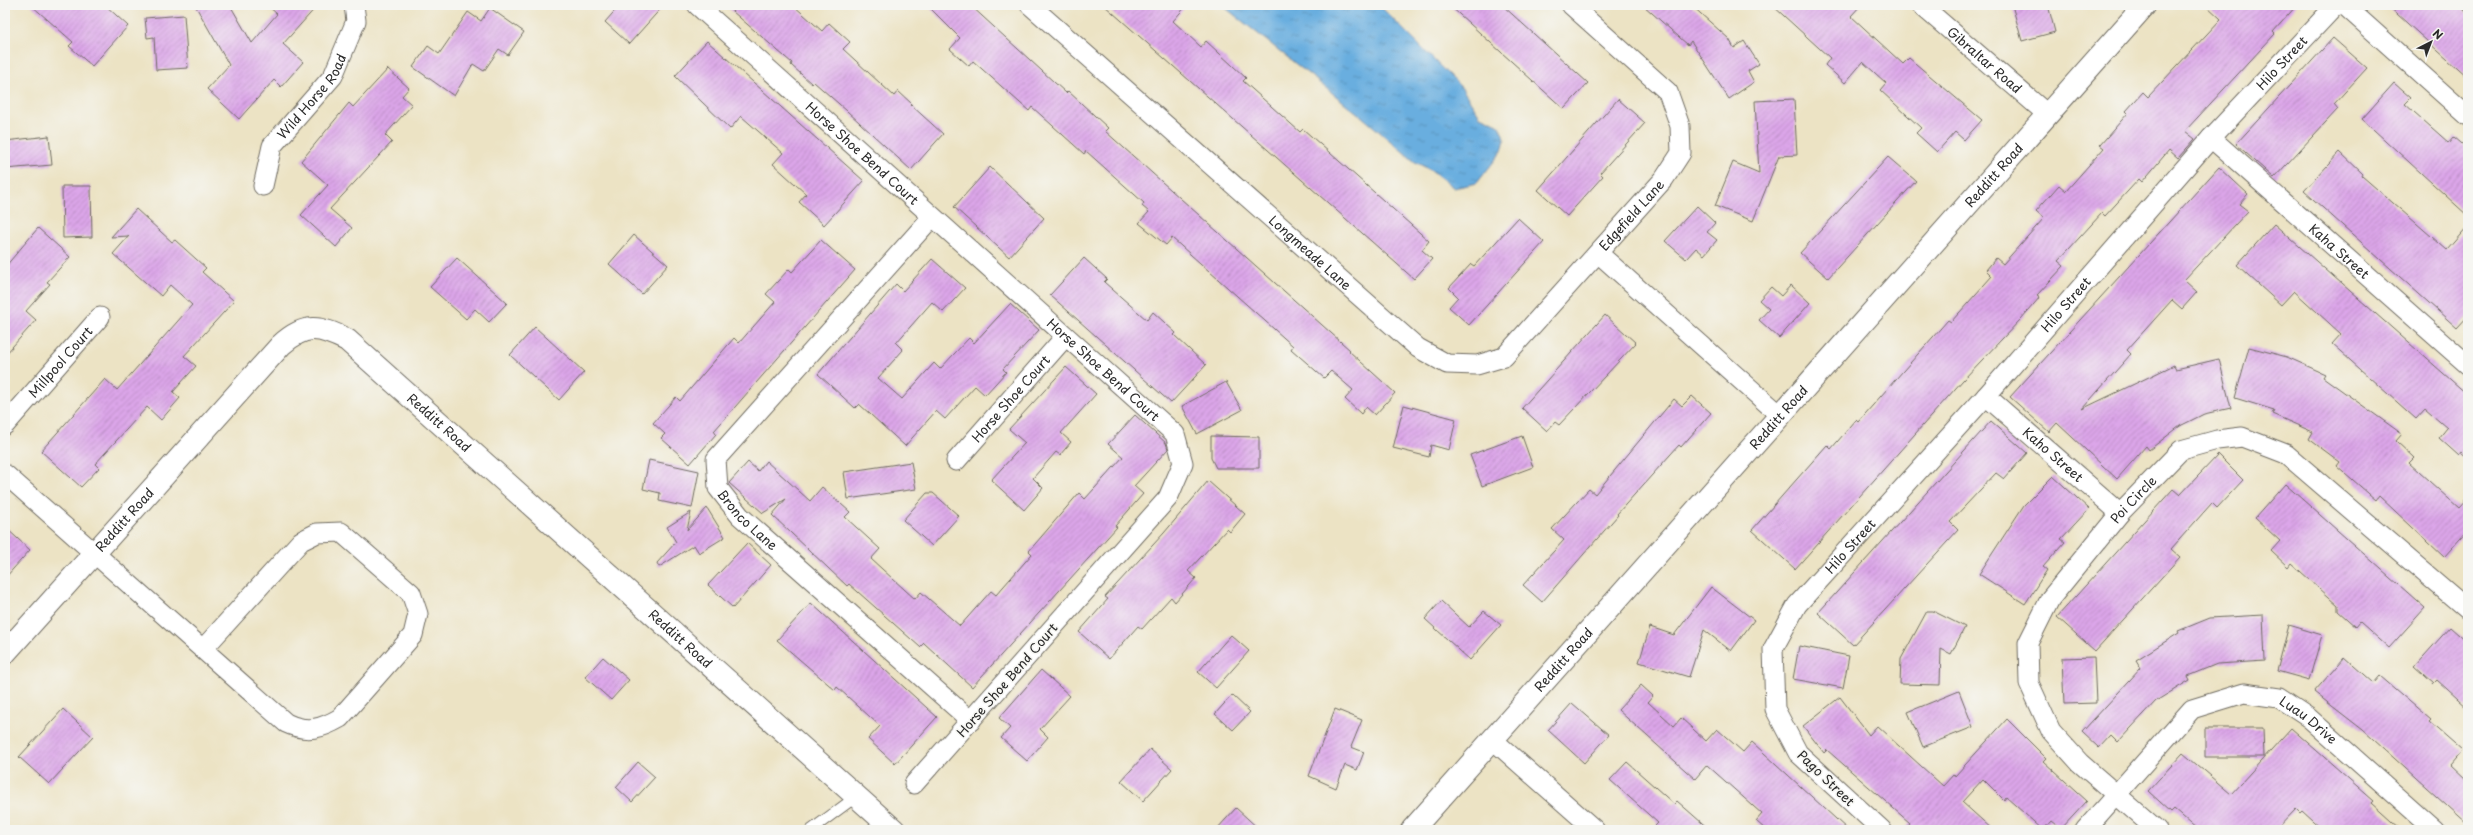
<svg xmlns="http://www.w3.org/2000/svg" width="2473" height="835" font-family="'Playpen Sans',sans-serif">
<style>
.water{fill:url(#water-ripples);stroke:#4a6c85}
.building{fill:url(#building-hatch)}
.lines{fill:none;stroke-linecap:round;stroke-linejoin:round}
.service-casing{stroke:#6f6b61;stroke-width:12}
.minor-casing{stroke:#6f6b61;stroke-width:21}
.tertiary-casing{stroke:#6f6b61;stroke-width:24}
.service{stroke:#fff;stroke-width:10}
.minor{stroke:#fff;stroke-width:19}
.tertiary{stroke:#fff;stroke-width:22}
.labels{text-anchor:middle;stroke-width:3;stroke-linejoin:round;paint-order:stroke}
.street-label{font-size:13px;fill:#2b2b2b;stroke:#f6f6f2}
</style>
<defs>
<pattern id="water-ripples" width="26" height="14" patternUnits="userSpaceOnUse"><rect width="26" height="14" fill="#69aedf"/><path d="M2 4q2-2 4 0t4 0M15 11q2-2 4 0t4 0" fill="none" stroke="#578eb5"/></pattern>
<pattern id="building-hatch" width="6" height="6" patternUnits="userSpaceOnUse"><rect width="6" height="6" fill="#dca6e9"/><path d="M-1 1l2-2M0 6l6-6M5 7l2-2" fill="none" stroke="#b387bd"/></pattern>
</defs>
<rect width="100%" height="100%" fill="#f6f6f2"/>
<filter id="ink" filterUnits="userSpaceOnUse"><feTurbulence type="fractalNoise" baseFrequency=".025" numOctaves="2"/><feDisplacementMap in="SourceGraphic" scale="8" xChannelSelector="R" yChannelSelector="G"/><feConvolveMatrix kernelMatrix="1 2 1 2 8 2 1 2 1" color-interpolation-filters="sRGB"/></filter>
<filter id="wash" filterUnits="userSpaceOnUse"><feTurbulence type="fractalNoise" baseFrequency=".012" numOctaves="4" result="noise"/><feDisplacementMap in="SourceGraphic" scale="16" xChannelSelector="R" yChannelSelector="G"/><feGaussianBlur stdDeviation="0.9" result="paint"/><feColorMatrix in="noise" values="0 0 0 0 0 0 0 0 0 0 0 0 0 0 0 0 0 1.4 0 .05"/><feComposite in="paint" operator="in"/></filter>
<g filter="url(#wash)">
<rect width="100%" height="100%" fill="#ece3c4"/>
<!-- water -->
<path class="water" d="M 1222,5 L 1379,5 L 1461,87 L 1480,116 L 1498,124 L 1505,139 L 1502,151 L 1477,183 L 1454,188 L 1431,170 L 1415,162 L 1361,116 Z"/>
<g id="blocks">
<!-- building -->
<path class="building" d="M 31,5 L 105,5 L 128,26 L 92,66 L 69,46 L 73,42 Z
M 195,5 L 230,5 L 252,43 L 277,14 L 267,5 L 318,5 L 283,44 L 303,62 L 281,87 L 274,80 L 239,119 L 207,89 L 229,65 Z
M 620,5 L 664,5 L 629,44 L 605,22 Z
M 725,5 L 793,5 L 822,31 L 829,23 L 850,42 L 843,49 L 894,96 L 898,91 L 912,104 L 911,105 L 943,134 L 911,170 L 847,111 L 814,82 L 812,84 L 791,65 L 792,63 Z
M 927,5 L 970,5 L 1066,93 L 1068,91 L 1108,128 L 1105,131 L 1350,350 L 1349,351 L 1395,393 L 1375,415 L 1366,407 L 1361,414 L 1345,399 L 1353,390 L 1331,371 L 1324,378 L 1291,349 L 1293,346 L 1172,238 L 1166,245 L 1139,223 L 1149,212 L 1142,206 L 1144,203 L 1086,151 L 1084,154 L 1073,144 L 1032,107 L 1029,111 L 973,61 L 969,66 L 950,49 L 960,38 Z
M 1104,5 L 1187,5 L 1173,21 L 1201,47 L 1206,41 L 1246,78 L 1243,81 L 1300,132 L 1303,129 L 1429,241 L 1422,250 L 1432,259 L 1414,279 Z
M 1449,5 L 1502,5 L 1588,83 L 1564,109 Z
M 1643,5 L 1691,5 L 1729,39 L 1734,48 L 1744,41 L 1759,64 L 1748,71 L 1754,82 L 1729,99 L 1691,41 L 1688,45 Z
M 1772,5 L 1861,5 L 1851,16 L 1903,64 L 1909,58 L 1982,120 L 1964,140 L 1955,132 L 1937,152 L 1916,133 L 1921,128 L 1880,90 L 1886,83 L 1863,62 L 1845,83 L 1825,65 L 1830,58 Z
M 2012,5 L 2048,5 L 2055,32 L 2022,41 Z
M 2206,5 L 2297,5 L 2273,32 L 2275,34 L 2185,131 L 2195,139 L 2178,158 L 2169,150 L 2142,182 L 2139,179 L 2105,216 L 2102,213 L 2058,261 L 2064,266 L 2037,295 L 2040,297 L 2021,319 L 1963,380 L 1795,569 L 1752,530 L 1827,445 L 1831,449 L 1856,420 L 1858,422 L 1948,320 L 1951,322 L 1992,276 L 1986,270 L 1996,258 L 2003,264 L 2044,218 L 2036,211 L 2059,185 L 2066,191 L 2104,148 L 2100,145 L 2128,113 L 2126,111 L 2143,92 L 2148,97 L 2221,19 Z
M 2387,5 L 2459,5 L 2468,14 L 2468,78 Z
M 490,8 L 524,32 L 508,55 L 499,49 L 484,71 L 473,64 L 454,96 L 413,67 L 428,46 L 439,54 L 468,12 L 481,21 Z
M 184,15 L 188,68 L 156,70 L 154,37 L 147,38 L 145,18 Z
M 2333,38 L 2367,68 L 2334,104 L 2338,109 L 2274,178 L 2236,144 Z
M 707,41 L 864,181 L 824,225 L 799,202 L 806,194 L 773,164 L 783,153 L 741,116 L 730,129 L 675,76 Z
M 388,69 L 409,88 L 402,96 L 412,105 L 385,135 L 392,142 L 330,209 L 352,228 L 336,247 L 301,215 L 328,185 L 301,161 L 349,103 L 353,107 Z
M 2394,83 L 2411,98 L 2405,104 L 2449,143 L 2454,137 L 2468,149 L 2468,216 L 2362,119 Z
M 1618,99 L 1645,123 L 1600,173 L 1603,176 L 1567,216 L 1538,190 Z
M 1794,99 L 1797,155 L 1779,156 L 1753,221 L 1715,206 L 1733,162 L 1759,173 L 1755,101 Z
M 49,136 L 52,165 L 5,169 L 5,141 Z
M 2340,152 L 2363,174 L 2362,176 L 2447,250 L 2468,226 L 2468,316 L 2457,328 L 2304,191 Z
M 1888,157 L 1916,181 L 1828,278 L 1800,253 Z
M 990,167 L 1044,218 L 1009,257 L 954,207 Z
M 2219,167 L 2248,194 L 2239,204 L 2248,211 L 2184,280 L 2197,292 L 2182,309 L 2172,300 L 2127,350 L 2131,354 L 2082,409 L 2174,365 L 2176,369 L 2219,359 L 2231,408 L 2204,414 L 2180,426 L 2149,450 L 2146,446 L 2117,479 L 2057,423 L 2049,432 L 2010,397 Z
M 62,186 L 91,186 L 92,237 L 63,238 Z
M 1697,206 L 1715,223 L 1707,232 L 1717,240 L 1704,255 L 1696,248 L 1686,259 L 1665,241 Z
M 136,209 L 172,242 L 175,240 L 206,268 L 202,272 L 234,301 L 184,356 L 196,366 L 173,392 L 180,398 L 161,420 L 147,407 L 95,464 L 99,468 L 81,487 L 41,451 L 105,379 L 117,390 L 192,305 L 170,285 L 161,296 L 113,254 L 129,236 L 111,237 Z
M 1518,218 L 1544,242 L 1469,325 L 1449,307 L 1458,297 L 1449,288 L 1471,264 L 1474,266 Z
M 2274,224 L 2468,395 L 2468,459 L 2461,453 L 2459,456 L 2439,438 L 2447,428 L 2425,409 L 2416,419 L 2332,344 L 2341,334 L 2294,291 L 2281,305 L 2237,265 Z
M 38,228 L 70,257 L 47,282 L 50,284 L 26,311 L 36,320 L 5,355 L 5,267 Z
M 634,235 L 668,265 L 642,294 L 609,264 Z
M 821,240 L 855,270 L 714,431 L 716,434 L 690,464 L 661,438 L 665,434 L 653,423 L 676,397 L 680,401 L 734,338 L 739,343 L 775,302 L 766,294 L 789,269 L 792,272 Z
M 457,258 L 507,303 L 489,322 L 475,309 L 466,319 L 430,287 Z
M 1084,258 L 1107,279 L 1104,282 L 1147,320 L 1153,312 L 1176,333 L 1174,335 L 1206,365 L 1171,403 L 1050,295 Z
M 932,259 L 965,288 L 943,312 L 932,302 L 896,343 L 903,350 L 878,378 L 902,399 L 934,363 L 940,369 L 969,338 L 974,343 L 1010,304 L 1039,330 L 1003,369 L 1006,372 L 985,395 L 975,386 L 945,419 L 936,411 L 905,446 L 859,404 L 855,408 L 818,374 L 896,284 L 903,291 Z
M 1791,285 L 1810,303 L 1779,338 L 1759,320 L 1769,309 L 1759,300 L 1771,287 L 1781,296 Z
M 1605,315 L 1636,343 L 1559,425 L 1555,422 L 1547,431 L 1522,408 Z
M 535,327 L 584,372 L 559,400 L 510,355 Z
M 2249,347 L 2287,357 L 2325,374 L 2323,377 L 2402,434 L 2396,441 L 2414,458 L 2409,463 L 2459,508 L 2468,498 L 2468,530 L 2444,557 L 2379,496 L 2376,500 L 2337,466 L 2340,462 L 2309,439 L 2313,432 L 2272,414 L 2274,410 L 2235,398 Z
M 1066,367 L 1096,394 L 1061,433 L 1071,442 L 1060,455 L 1056,452 L 1033,478 L 1043,488 L 1024,510 L 991,480 L 1025,443 L 1009,429 Z
M 1226,382 L 1242,410 L 1197,434 L 1182,406 Z
M 1692,396 L 1711,413 L 1681,447 L 1679,445 L 1617,514 L 1618,515 L 1542,602 L 1523,585 L 1564,540 L 1552,529 L 1589,489 L 1595,494 L 1674,399 L 1682,406 Z
M 1404,405 L 1456,419 L 1449,450 L 1431,445 L 1429,457 L 1393,448 Z
M 1135,415 L 1166,443 L 1168,449 L 1134,486 L 1143,494 L 1115,526 L 1117,527 L 972,687 L 924,643 L 920,647 L 849,584 L 847,586 L 772,515 L 786,499 L 763,513 L 729,483 L 748,462 L 758,471 L 766,461 L 810,501 L 822,487 L 850,512 L 845,517 L 880,549 L 871,559 L 915,599 L 921,592 L 960,626 L 991,591 L 996,595 L 1032,554 L 1029,551 L 1079,493 L 1085,499 L 1123,457 L 1108,444 Z
M 1991,421 L 2027,453 L 2004,479 L 1996,473 L 1950,522 L 1958,530 L 1853,645 L 1818,613 Z
M 1211,436 L 1259,437 L 1259,468 L 1216,468 L 1211,458 Z
M 1522,436 L 1533,467 L 1482,486 L 1470,455 Z
M 2218,455 L 2243,480 L 2217,508 L 2212,503 L 2171,549 L 2180,557 L 2095,651 L 2057,617 L 2173,489 L 2180,495 Z
M 649,460 L 699,471 L 692,508 L 659,501 L 660,493 L 643,489 Z
M 911,462 L 916,489 L 848,499 L 844,472 Z
M 2053,476 L 2089,509 L 2061,539 L 2065,542 L 2043,567 L 2047,570 L 2025,604 L 1979,574 L 2024,505 Z
M 1208,481 L 1245,514 L 1230,532 L 1227,529 L 1188,571 L 1196,578 L 1175,602 L 1171,597 L 1142,629 L 1138,626 L 1109,659 L 1079,632 L 1108,599 L 1105,597 L 1164,533 Z
M 2285,484 L 2425,608 L 2389,648 L 2360,622 L 2356,627 L 2338,611 L 2338,605 L 2291,563 L 2288,567 L 2271,551 L 2280,541 L 2255,518 Z
M 927,493 L 933,493 L 959,516 L 932,546 L 903,520 Z
M 707,508 L 725,537 L 699,553 L 694,545 L 659,567 L 657,563 L 676,542 L 667,527 L 691,512 L 687,530 Z
M 5,527 L 30,550 L 5,578 Z
M 747,543 L 771,565 L 733,608 L 708,585 Z
M 1711,587 L 1754,620 L 1731,651 L 1704,630 L 1689,677 L 1639,662 L 1650,627 L 1674,635 Z
M 1441,601 L 1469,627 L 1484,611 L 1501,625 L 1470,660 L 1425,619 Z
M 811,603 L 937,717 L 895,764 L 868,739 L 880,726 L 837,687 L 835,690 L 777,640 Z
M 1927,611 L 1933,611 L 1965,627 L 1951,654 L 1941,649 L 1940,685 L 1900,684 L 1901,659 Z
M 2263,615 L 2265,661 L 2217,664 L 2188,676 L 2190,680 L 2156,701 L 2118,742 L 2111,735 L 2099,748 L 2082,732 L 2141,668 L 2136,660 L 2179,633 L 2178,631 L 2210,618 Z
M 2289,625 L 2322,635 L 2309,680 L 2277,671 Z
M 2450,627 L 2468,643 L 2468,708 L 2437,680 L 2434,683 L 2415,666 Z
M 1231,635 L 1249,651 L 1216,688 L 1198,672 Z
M 1799,646 L 1849,656 L 1843,688 L 1793,679 Z
M 603,657 L 629,680 L 611,700 L 585,677 Z
M 2094,657 L 2096,703 L 2064,704 L 2062,658 Z
M 2345,657 L 2374,683 L 2380,676 L 2431,720 L 2429,722 L 2462,751 L 2451,764 L 2468,780 L 2468,825 L 2363,730 L 2314,692 Z
M 1041,670 L 1070,696 L 1040,729 L 1048,737 L 1027,761 L 1001,738 L 1010,728 L 999,718 Z
M 1641,685 L 1653,696 L 1648,702 L 1674,726 L 1681,718 L 1706,741 L 1717,729 L 1743,752 L 1752,742 L 1848,830 L 1766,830 L 1756,821 L 1762,814 L 1707,765 L 1695,779 L 1618,710 Z
M 1959,691 L 1973,727 L 1923,747 L 1908,712 Z
M 1232,695 L 1250,712 L 1233,730 L 1215,714 Z
M 1840,697 L 1869,735 L 1877,726 L 1943,786 L 1954,774 L 1955,776 L 2007,719 L 2046,758 L 2043,761 L 2087,801 L 2061,829 L 2051,821 L 2043,830 L 2006,797 L 2004,800 L 1983,779 L 1962,802 L 1993,830 L 1904,830 L 1910,823 L 1827,750 L 1824,753 L 1803,726 Z
M 1572,703 L 1609,735 L 1584,763 L 1548,730 Z
M 63,709 L 93,737 L 49,784 L 19,757 Z
M 1335,709 L 1362,720 L 1351,747 L 1364,752 L 1357,770 L 1345,765 L 1336,788 L 1309,776 Z
M 2205,728 L 2263,728 L 2264,757 L 2205,757 Z
M 2291,728 L 2374,801 L 2372,803 L 2402,830 L 2323,830 L 2302,811 L 2300,813 L 2296,809 L 2276,830 L 2198,830 L 2174,809 L 2171,812 L 2148,791 L 2183,753 L 2231,794 Z
M 1150,749 L 1172,769 L 1143,801 L 1121,781 Z
M 638,762 L 655,777 L 632,802 L 616,787 Z
M 1627,762 L 1674,804 L 1677,801 L 1710,830 L 1651,830 L 1658,823 L 1610,780 Z
M 1236,808 L 1260,830 L 1216,830 Z"/>
</g>
</g>
<g filter="url(#ink)">
<use href="#blocks" fill-opacity="0" stroke="#6f6b61" stroke-width="1"/>
<g class="lines">
<defs>
<path id="service" d="M 811,830 L 857,796"/>
<g id="minor">
<path id="s1" d="M 697,5 L 1175,434 L 1183,463 L 1168,498 L 914,784"/>
<path id="s2" d="M 1030,5 L 1418,348 L 1447,364 L 1477,365 L 1504,357 L 1664,179 L 1681,153 L 1680,126 L 1668,92 L 1571,5"/>
<path id="s3" d="M 1921,5 L 2048,115"/>
<path d="M 2344,5 L 2468,116"/>
<path id="s4" d="M 2211,138 L 2468,365"/>
<path id="s5" d="M 263,186 L 272,146 L 333,76 L 356,21 L 354,5"/>
<path id="s6" d="M 932,217 L 716,459 L 718,488 L 740,516 L 971,721"/>
<path d="M 1598,253 L 1781,416"/>
<path id="s7" d="M 1986,396 L 2120,513"/>
<path id="s8" d="M 5,425 L 100,317"/>
<path id="s9" d="M 956,461 L 1065,337"/>
<path d="M 5,474 L 286,723 C 307,733 321,729 340,718 L 413,635 L 418,614 L 411,593 L 341,532 L 317,533 L 301,541 L 203,649"/>
<path d="M 1492,739 L 1595,830"/>
<path id="s10" d="M 1882,830 L 1798,753 L 1775,709 L 1773,649 L 1797,605 L 1986,396 L 2211,138 L 2336,5"/>
<path id="s11" d="M 2085,830 L 2192,709 L 2244,693 L 2279,698 L 2309,718 L 2435,830"/>
<path id="s12" d="M 2157,830 L 2080,763 L 2051,731 L 2029,683 L 2028,643 L 2050,599 L 2120,513 L 2181,450 L 2217,440 L 2242,437 L 2286,454 L 2468,610"/>
</g>
<g id="tertiary">
<path id="s13" d="M 5,653 L 281,345 C 305,323 319,326 347,340 L 894,830"/>
<path id="s14" d="M 1412,830 L 2145,5"/>
</g>
</defs>
<!-- service casing -->
<use href="#service" class="service-casing"/>
<!-- minor casing -->
<use href="#minor" class="minor-casing"/>
<!-- tertiary casing -->
<use href="#tertiary" class="tertiary-casing"/>
<!-- service -->
<use href="#service" class="service"/>
<!-- minor -->
<use href="#minor" class="minor"/>
<!-- tertiary -->
<use href="#tertiary" class="tertiary"/>
</g>
</g>
<g class="labels">
<!-- street labels -->
<g class="street-label">
<text dy="5" stroke="none"><textPath href="#s3" startOffset="84">Gibraltar Road</textPath></text>
<text dy="5" stroke="none"><textPath href="#s10" startOffset="1001">Hilo Street</textPath></text>
<text dy="5" stroke="none"><textPath href="#s5" startOffset="105">Wild Horse Road</textPath></text>
<text dy="5" stroke="none"><textPath href="#s1" startOffset="222">Horse Shoe Bend Court</textPath></text>
<text dy="5" stroke="none"><textPath href="#s14" startOffset="876">Redditt Road</textPath></text>
<text dy="5" stroke="none"><textPath href="#s2" startOffset="800">Edgefield Lane</textPath></text>
<text dy="5" stroke="none"><textPath href="#s4" startOffset="171">Kaha Street</textPath></text>
<text dy="5" stroke="none"><textPath href="#s2" startOffset="374">Longmeade Lane</textPath></text>
<text dy="5" stroke="none"><textPath href="#s10" startOffset="677">Hilo Street</textPath></text>
<text dy="5" stroke="none"><textPath href="#s8" startOffset="84">Millpool Court</textPath></text>
<text dy="5" stroke="none"><textPath href="#s1" startOffset="546">Horse Shoe Bend Court</textPath></text>
<text dy="5" stroke="none"><textPath href="#s9" startOffset="83">Horse Shoe Court</textPath></text>
<text dy="5" stroke="none"><textPath href="#s14" startOffset="552">Redditt Road</textPath></text>
<text dy="5" stroke="none"><textPath href="#s13" startOffset="610">Redditt Road</textPath></text>
<text dy="5" stroke="none"><textPath href="#s7" startOffset="89">Kaho Street</textPath></text>
<text dy="5" stroke="none"><textPath href="#s12" startOffset="417">Poi Circle</textPath></text>
<text dy="5" stroke="none"><textPath href="#s13" startOffset="179">Redditt Road</textPath></text>
<text dy="5" stroke="none"><textPath href="#s6" startOffset="397">Bronco Lane</textPath></text>
<text dy="5" stroke="none"><textPath href="#s10" startOffset="353">Hilo Street</textPath></text>
<text dy="5" stroke="none"><textPath href="#s13" startOffset="934">Redditt Road</textPath></text>
<text dy="5" stroke="none"><textPath href="#s14" startOffset="228">Redditt Road</textPath></text>
<text transform="translate(1007 680) rotate(-49)" y="5">Horse Shoe Bend Court</text>
<text dy="5" stroke="none"><textPath href="#s11" startOffset="288">Luau Drive</textPath></text>
<text transform="translate(1826 778) rotate(44)" y="5">Pago Street</text>
</g>
</g>
<!-- margin -->
<rect width="2473" height="835" fill="none" stroke="#f6f6f2" stroke-width="20"/>
<!-- north arrow -->
<g transform="translate(2431 42) rotate(42)" stroke="#f6f6f2" stroke-width="3" paint-order="stroke">
<path d="M0-3L7 15L0 10L-7 15Z" fill="#2b2b2b"/>
<text y="-6" font-size="11" font-weight="bold" text-anchor="middle" fill="#2b2b2b">N</text>
</g>
</svg>
